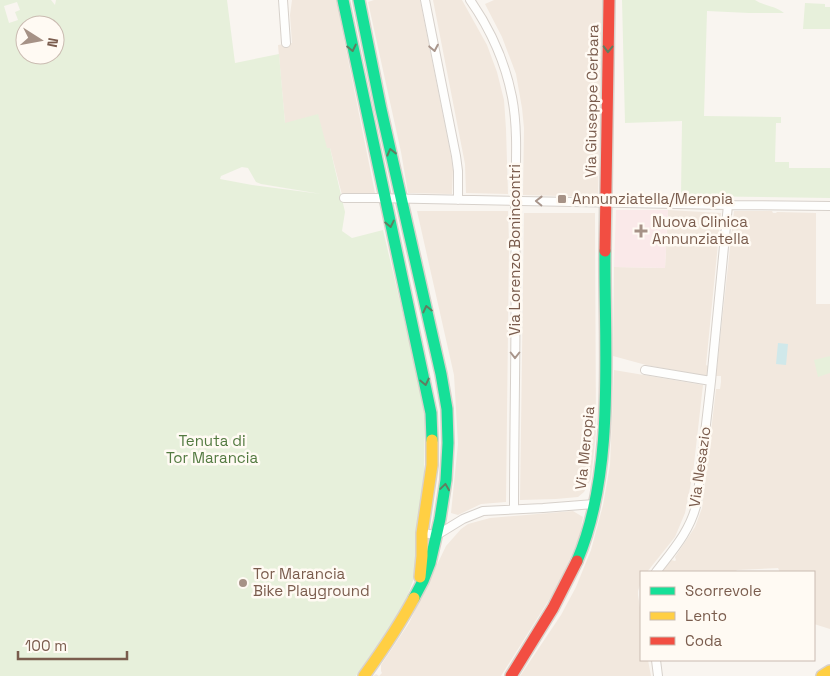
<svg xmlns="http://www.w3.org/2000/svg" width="830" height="676" font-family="'Space Grotesk',sans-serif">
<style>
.residential{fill:#f2e8de}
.medical{fill:#fae9e9}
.green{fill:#e7f0db;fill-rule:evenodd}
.water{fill:#d0e8ea}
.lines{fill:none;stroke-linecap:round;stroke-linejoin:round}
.street-casing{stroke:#d7d1cb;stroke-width:10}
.fast-casing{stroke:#d9d2cb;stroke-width:14}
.slow-casing{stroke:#d9d2cb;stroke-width:14}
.jam-casing{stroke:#d9d2cb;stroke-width:14}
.street{stroke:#fefefd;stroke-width:8}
.fast{stroke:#16e098;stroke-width:11}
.slow{stroke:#ffcf43;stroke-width:11}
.jam{stroke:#f24e42;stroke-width:11}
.oneway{stroke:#617d60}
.oneway2{stroke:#a8958b}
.poi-dot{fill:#a69286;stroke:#fffaf3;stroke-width:2}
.labels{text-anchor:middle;stroke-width:5;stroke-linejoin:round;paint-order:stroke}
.street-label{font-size:15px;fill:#7a5c4d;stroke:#fffaf3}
.poi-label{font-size:15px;fill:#7a5c4d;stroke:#fffaf3;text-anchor:start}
.park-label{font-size:15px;fill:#537a41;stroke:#fffaf3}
</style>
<rect width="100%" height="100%" fill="#f9f5f0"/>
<!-- residential -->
<path class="residential" d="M 292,0 L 336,0 L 375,193 L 342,195 L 330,148 L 327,148 L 285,123 L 278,45 L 292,43 L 290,15 Z
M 374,0 L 420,0 L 451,156 L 453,170 L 452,194 L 408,193 L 401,152 L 368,2 Z
M 433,0 L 462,0 L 487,45 L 497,72 L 504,100 L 506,129 L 508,194 L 466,193 L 465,164 Z
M 494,0 L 602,0 L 598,197 L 523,195 L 524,128 L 522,108 L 516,74 L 502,37 L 485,4 Z
M 668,210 L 721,213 L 706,365 L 708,366 L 707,376 L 646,365 L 613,356 L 614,267 L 665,268 Z
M 417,211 L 508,211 L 509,244 L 506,502 L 481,504 L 458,515 L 451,513 L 458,444 L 454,375 Z
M 734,211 L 772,211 L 773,213 L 776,213 L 777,212 L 816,213 L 816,304 L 830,304 L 830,629 L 814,624 L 814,572 L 780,572 L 778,568 L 737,570 L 735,572 L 661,572 L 671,560 L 675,561 L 676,560 L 675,557 L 695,527 L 702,508 L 716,389 L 720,389 L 721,382 L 721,376 L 716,376 Z
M 524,213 L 595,213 L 596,433 L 591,479 L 584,492 L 578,497 L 556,499 L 520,500 Z
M 614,370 L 703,385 L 693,473 L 685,513 L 675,537 L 647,572 L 641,572 L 641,582 L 638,591 L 638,595 L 641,614 L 641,660 L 648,660 L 651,676 L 520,676 L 561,615 L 576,587 L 591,550 L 603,505 L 610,465 Z
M 573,511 L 583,517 L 579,539 L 557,587 L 501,676 L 373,676 L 376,674 L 379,676 L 382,673 L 381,671 L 381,665 L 409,623 L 446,546 L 461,529 L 468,524 L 490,518 Z"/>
<!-- medical -->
<path class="medical" d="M 616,210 L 668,210 L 665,268 L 614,267 Z"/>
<!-- green -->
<path class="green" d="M 0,0 L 51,0 L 55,5 L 56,0 L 227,0 L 235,63 L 279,54 L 285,123 L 318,114 L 327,148 L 330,148 L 345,212 L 342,231 L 352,238 L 383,230 L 418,378 L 425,418 L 424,475 L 417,528 L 417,557 L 414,578 L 407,597 L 399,613 L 390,627 L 356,676 L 0,676 ZM 17,2 L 20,10 L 15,12 L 18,20 L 9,23 L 4,6 ZM 25,25 L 55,25 L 55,55 L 46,55 L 40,59 L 37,55 L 25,55 ZM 242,167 L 248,168 L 256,182 L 261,184 L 321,194 L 252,185 L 220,179 L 221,176 Z
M 622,0 L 755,0 C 764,6 776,6 784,13 L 749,13 L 707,11 L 704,116 L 781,117 L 781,123 L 776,123 L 775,162 L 789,162 L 789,168 L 830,168 L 830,198 L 681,196 L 682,121 L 625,123 Z
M 805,3 L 825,4 L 825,7 L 830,7 L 830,29 L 803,29 Z
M 830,356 L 830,373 L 818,377 L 814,360 Z"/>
<!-- water -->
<path class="water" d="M 778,343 L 788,344 L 786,365 L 776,364 Z"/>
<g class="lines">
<defs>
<path id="street" d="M 283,0 L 286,43
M 425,0 L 456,156 L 458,171 L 458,200
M 470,0 C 491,30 505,61 512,97 C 519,133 515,173 515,210 C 517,309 514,409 514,509
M 344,198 L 375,198 L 728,205 L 830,206
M 645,370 L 711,381
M 422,533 L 437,535 L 463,519 L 483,511 L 543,508 L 594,504
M 656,572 C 673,550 691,530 697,502 L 711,381 L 728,205
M 656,660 L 658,676"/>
<path id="fast" d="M 343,0 L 431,413 L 432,440
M 359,0 L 381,109 L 441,374 L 447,409 L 448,443 L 446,480 L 440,519 L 430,563 L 423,581 L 414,598
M 577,561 C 616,470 604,348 605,251"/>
<path id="slow" d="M 420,577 L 422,556 L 422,533 L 432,465 L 432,440
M 364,676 C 382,651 399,626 414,598
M 822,676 L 830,671"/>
<path id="jam" d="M 605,251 L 609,0
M 511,676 L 553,608 L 577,561"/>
</defs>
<!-- street casing -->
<use href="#street" class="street-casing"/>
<!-- fast casing -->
<use href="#fast" class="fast-casing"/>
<!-- slow casing -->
<use href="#slow" class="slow-casing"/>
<!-- jam casing -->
<use href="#jam" class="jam-casing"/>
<!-- street -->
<use href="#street" class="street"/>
<!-- fast -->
<use href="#fast" class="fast"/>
<!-- slow -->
<use href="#slow" class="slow"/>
<!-- jam -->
<use href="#jam" class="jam"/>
</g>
<!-- one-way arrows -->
<defs><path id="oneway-chevron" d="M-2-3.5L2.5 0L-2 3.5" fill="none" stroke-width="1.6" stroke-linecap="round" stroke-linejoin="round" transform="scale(1.25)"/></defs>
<g class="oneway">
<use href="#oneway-chevron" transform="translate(352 48) rotate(78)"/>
<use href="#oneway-chevron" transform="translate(608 49) rotate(91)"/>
<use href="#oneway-chevron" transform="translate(391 152) rotate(-104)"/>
<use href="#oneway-chevron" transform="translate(390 224) rotate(78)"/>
<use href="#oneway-chevron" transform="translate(427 309) rotate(-103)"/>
<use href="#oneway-chevron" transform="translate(425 382) rotate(78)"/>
<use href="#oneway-chevron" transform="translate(445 487) rotate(-82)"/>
</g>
<g class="oneway2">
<use href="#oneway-chevron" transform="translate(434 48) rotate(79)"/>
<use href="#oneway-chevron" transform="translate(539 201) rotate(-179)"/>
<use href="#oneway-chevron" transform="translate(515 355) rotate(90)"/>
</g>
<!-- markers -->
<g class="poi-dot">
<rect x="557" y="194" width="10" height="10" rx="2.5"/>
<path d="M638.5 223.5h5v5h5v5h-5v5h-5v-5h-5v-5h5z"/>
<circle cx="243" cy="583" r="5"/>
</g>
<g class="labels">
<!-- street labels -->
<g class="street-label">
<text transform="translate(592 101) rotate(-89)" y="5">Via Giuseppe Cerbara</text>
<text transform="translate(515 250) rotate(-90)" y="5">Via Lorenzo Bonincontri</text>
<text transform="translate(585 448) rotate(-84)" y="5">Via Meropia</text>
<text transform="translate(700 467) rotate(-82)" y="5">Via Nesazio</text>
</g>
<!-- poi labels -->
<g class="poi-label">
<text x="572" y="204">Annunziatella/Meropia</text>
<text x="652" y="227">Nuova Clinica<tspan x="652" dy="17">Annunziatella</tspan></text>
<text x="253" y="579">Tor Marancia<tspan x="253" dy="17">Bike Playground</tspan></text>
</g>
<!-- park labels -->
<g class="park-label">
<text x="212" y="446">Tenuta di<tspan x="212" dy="17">Tor Marancia</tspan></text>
</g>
</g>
<!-- legend -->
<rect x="640" y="571" width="175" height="90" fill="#fffaf3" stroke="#cabbb1"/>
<rect x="650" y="587" width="25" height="8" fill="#16e098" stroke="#cabbb1"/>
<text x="685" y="596" font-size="15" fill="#7a5c4d">Scorrevole</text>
<rect x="650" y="612" width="25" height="8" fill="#ffcf43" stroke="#cabbb1"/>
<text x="685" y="621" font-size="15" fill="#7a5c4d">Lento</text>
<rect x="650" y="637" width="25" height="8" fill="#f24e42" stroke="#cabbb1"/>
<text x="685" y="646" font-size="15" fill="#7a5c4d">Coda</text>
<!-- north arrow -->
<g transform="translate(40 40) rotate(101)"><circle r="24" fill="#fffaf3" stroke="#cabbb1"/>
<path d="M0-4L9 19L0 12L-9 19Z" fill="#a69286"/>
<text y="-8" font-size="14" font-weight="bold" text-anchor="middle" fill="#7a5c4d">N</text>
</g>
<!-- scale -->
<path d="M18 651v8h109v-8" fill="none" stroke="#7a5c4d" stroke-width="2.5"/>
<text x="25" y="651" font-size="15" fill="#7a5c4d" stroke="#fffaf3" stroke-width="4" paint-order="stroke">100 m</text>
</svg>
